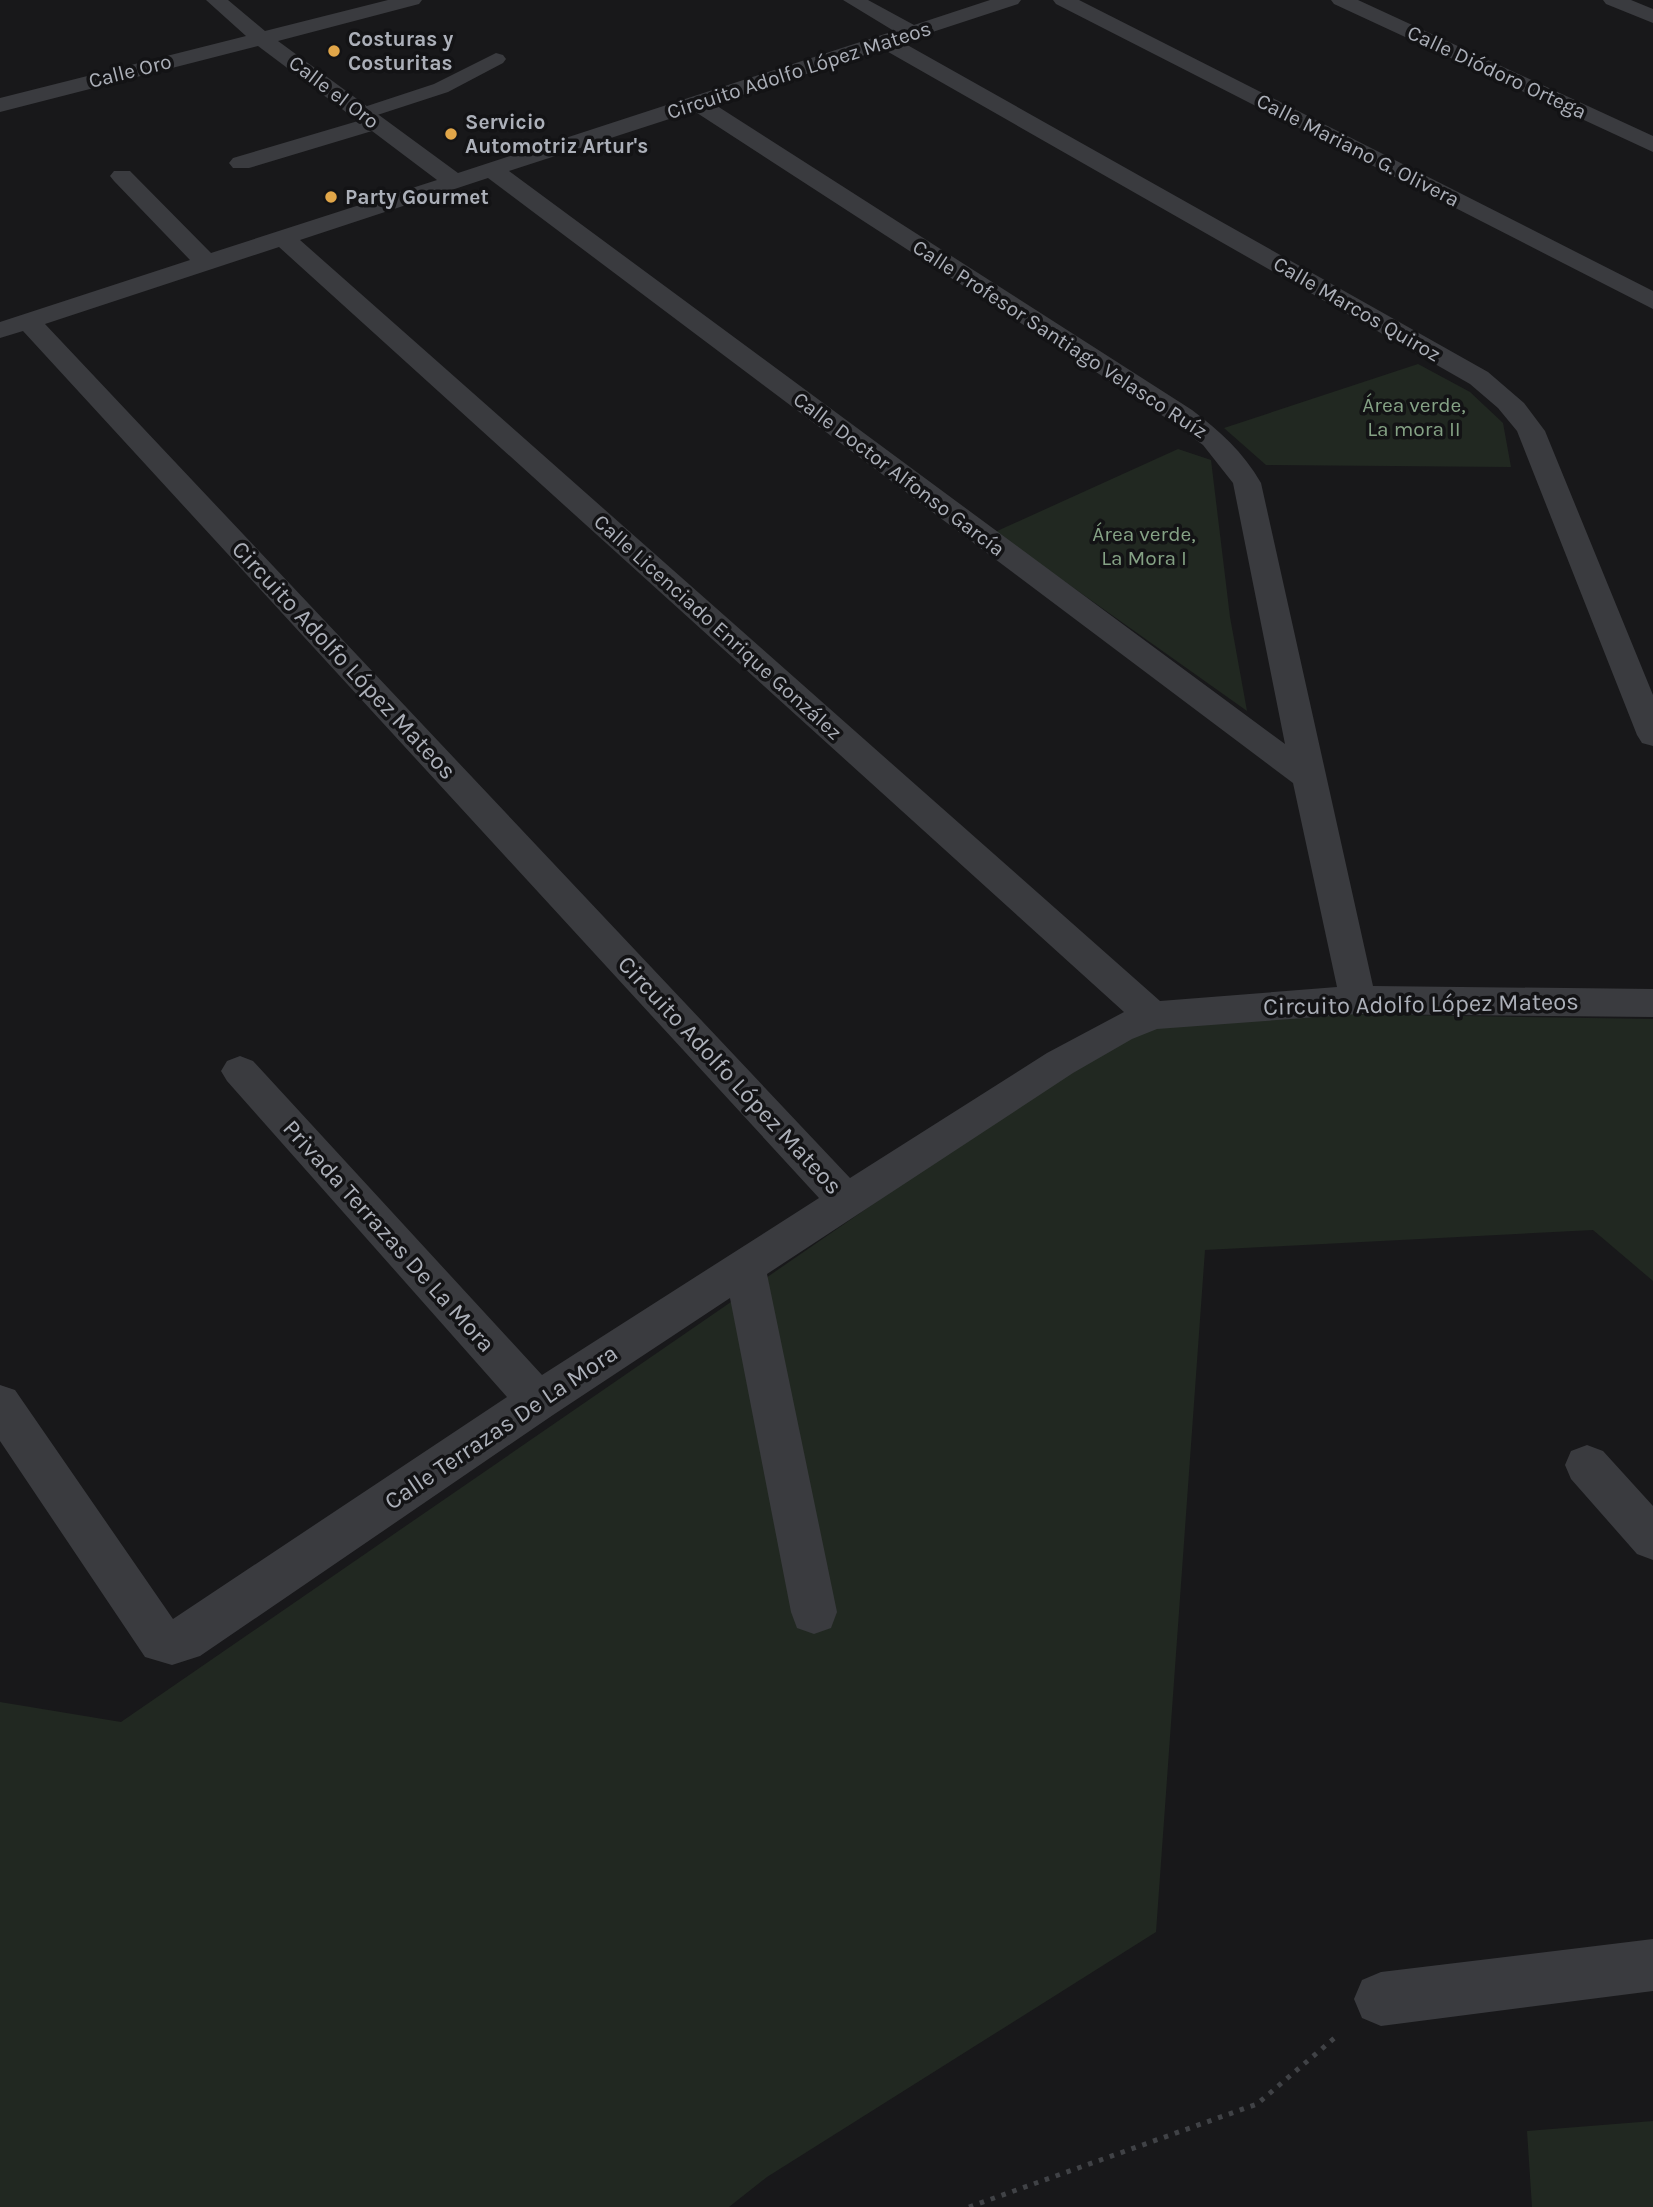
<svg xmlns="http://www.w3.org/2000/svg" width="1653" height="2207" font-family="Karla,sans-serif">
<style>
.green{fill:#212821}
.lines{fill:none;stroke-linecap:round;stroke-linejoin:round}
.path{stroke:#404246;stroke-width:5;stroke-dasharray:4.5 7;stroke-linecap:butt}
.service{fill:#3a3b3f;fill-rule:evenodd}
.minor{fill:#3a3b3f;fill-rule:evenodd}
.poi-dot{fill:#e1a649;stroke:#131315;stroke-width:2.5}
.labels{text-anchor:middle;stroke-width:7;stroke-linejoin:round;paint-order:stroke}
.far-poi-label{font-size:21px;font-weight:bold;fill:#acb0b9;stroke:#131315;text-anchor:start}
.far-street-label{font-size:21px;fill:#acb0b9;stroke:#131315}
.far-park-label{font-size:21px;fill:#85a285;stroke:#131315}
.street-label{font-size:24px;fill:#acb0b9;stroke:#131315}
</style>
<rect width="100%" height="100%" fill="#18181a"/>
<!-- green -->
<path class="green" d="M 1418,364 L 1470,392 L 1503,423 L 1511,467 L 1266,465 L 1224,428 Z
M 1178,449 L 1211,460 L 1230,617 L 1247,711 L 995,532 Z
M 1341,1014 L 1653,1019 L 1653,1281 L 1593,1230 L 1205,1250 L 1156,1932 L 767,2177 L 729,2207 L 0,2207 L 0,1702 L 121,1722 L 1126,1030 Z
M 1653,2121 L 1653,2207 L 1532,2207 L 1527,2131 Z"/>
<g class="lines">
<!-- path -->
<path class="path" d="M 969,2207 L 1257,2104 L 1338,2035"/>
<!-- service -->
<path class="service" d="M 496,53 L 503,55 L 506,59 L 503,63 L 448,92 L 362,120 L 352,114 L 355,110 L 434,84 Z"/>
<!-- minor -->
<path class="minor" d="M 206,0 L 228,0 L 265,31 L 388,0 L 422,0 L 419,4 L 278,41 L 458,173 L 894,31 L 843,0 L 868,0 L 914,25 L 990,0 L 1021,0 L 1018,4 L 902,42 L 1488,372 L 1524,403 L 1545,431 L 1653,695 L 1653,746 L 1642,743 L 1637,735 L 1517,431 L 1498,408 L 1470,384 L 883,49 L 714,104 L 1192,410 C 1220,431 1243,452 1261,483 L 1373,986 L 1653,989 L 1653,1017 L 1358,1014 L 1157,1029 L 1132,1039 L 1073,1073 L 767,1274 L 837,1612 L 831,1628 L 814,1634 L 797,1628 L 791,1612 L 730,1298 L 553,1415 L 200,1656 L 172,1665 L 145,1657 L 0,1441 L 0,1385 L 15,1390 L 173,1619 L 507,1397 L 227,1081 L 221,1071 L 227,1061 L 240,1056 L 253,1061 L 542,1375 L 819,1198 L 23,331 L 0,338 L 0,322 L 190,260 L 114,181 L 110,176 L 114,171 L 130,171 L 211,253 L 437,180 L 372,131 L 249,168 L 233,168 L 229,163 L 233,158 L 358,121 L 258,46 L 0,112 L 0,98 L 246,36 ZM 694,111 L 1156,411 L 1203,445 L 1233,483 L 1285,744 L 509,171 ZM 488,178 L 1293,783 L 1337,987 L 1160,1001 L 300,240 ZM 279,247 L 1124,1012 L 1047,1053 L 850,1178 L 45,324 Z
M 1053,0 L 1079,0 L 1653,291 L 1653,309 L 1056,4 Z
M 1331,0 L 1358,0 L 1653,136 L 1653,152 L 1334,4 Z
M 1603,0 L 1631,0 L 1653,9 L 1653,23 L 1606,4 Z
M 1587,1445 L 1603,1451 L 1653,1506 L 1653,1560 L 1637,1554 L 1571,1479 L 1565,1465 L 1571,1451 Z
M 1653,1939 L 1653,1991 L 1381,2026 L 1362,2018 L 1354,1999 L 1362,1980 L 1381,1972 Z"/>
</g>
<!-- markers -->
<g class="poi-dot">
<circle cx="334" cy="51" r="7"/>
<circle cx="451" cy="134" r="7"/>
<circle cx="331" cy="197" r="7"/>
</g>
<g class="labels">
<!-- far-poi labels -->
<g class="far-poi-label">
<text x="348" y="46">Costuras y<tspan x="348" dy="24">Costuritas</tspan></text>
<text x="465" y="129">Servicio<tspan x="465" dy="24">Automotriz Artur's</tspan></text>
<text x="345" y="204">Party Gourmet</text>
</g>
<!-- far-street labels -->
<g class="far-street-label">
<text transform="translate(799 70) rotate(-18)" y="7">Circuito Adolfo López Mateos</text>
<text transform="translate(130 71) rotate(-14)" y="7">Calle Oro</text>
<text transform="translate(1497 72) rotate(25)" y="7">Calle Diódoro Ortega</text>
<text transform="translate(334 92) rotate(37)" y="7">Calle el Oro</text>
<text transform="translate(1358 150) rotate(27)" y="7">Calle Mariano G. Olivera</text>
<text transform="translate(1357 309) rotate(30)" y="7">Calle Marcos Quiroz</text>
<text transform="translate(1060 339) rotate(33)" y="7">Calle Profesor Santiago Velasco Ruíz</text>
<text transform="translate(899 474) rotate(37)" y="7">Calle Doctor Alfonso García</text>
<text transform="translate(718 627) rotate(42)" y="7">Calle Licenciado Enrique González</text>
</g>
<!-- far-park labels -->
<g class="far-park-label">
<text x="1414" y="412">Área verde,<tspan x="1414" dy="24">La mora II</tspan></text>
<text x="1144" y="541">Área verde,<tspan x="1144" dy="24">La Mora I</tspan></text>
</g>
<!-- street labels -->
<g class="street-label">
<text transform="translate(344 660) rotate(47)" y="8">Circuito Adolfo López Mateos</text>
<text transform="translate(1421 1004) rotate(-1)" y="8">Circuito Adolfo López Mateos</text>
<text transform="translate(730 1075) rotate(47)" y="8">Circuito Adolfo López Mateos</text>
<text transform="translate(389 1236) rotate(48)" y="8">Privada Terrazas De La Mora</text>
<text transform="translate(501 1427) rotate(-34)" y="8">Calle Terrazas De La Mora</text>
</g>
</g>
</svg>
